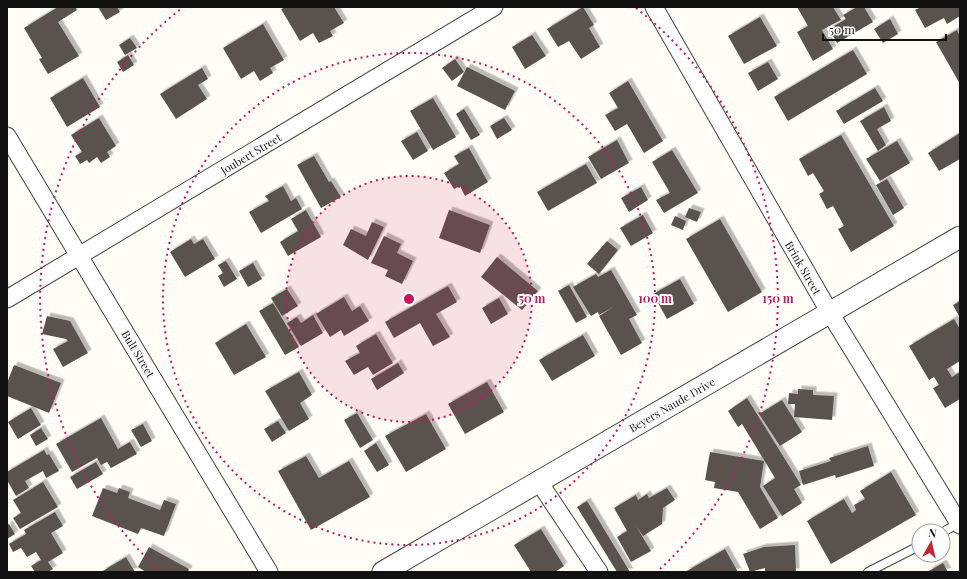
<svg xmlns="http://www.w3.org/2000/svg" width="967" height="579" font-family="'Playfair Display',serif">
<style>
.building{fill:#5a524d;filter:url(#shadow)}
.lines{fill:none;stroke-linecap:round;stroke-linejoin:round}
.service-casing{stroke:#444;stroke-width:10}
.minor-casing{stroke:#444;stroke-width:19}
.tertiary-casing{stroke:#444;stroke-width:23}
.service{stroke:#fff;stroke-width:8}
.minor{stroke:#fff;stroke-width:17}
.tertiary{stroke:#fff;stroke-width:21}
.ring{fill:none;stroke:#c2185b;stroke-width:2;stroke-dasharray:2 4}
.labels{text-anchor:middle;stroke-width:4;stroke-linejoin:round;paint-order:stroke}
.street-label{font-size:11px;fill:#111;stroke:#fff}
.centre{fill:#c2185b;stroke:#fff;stroke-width:2}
.ring-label{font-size:12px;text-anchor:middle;font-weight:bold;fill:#c2185b;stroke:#fff;stroke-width:4;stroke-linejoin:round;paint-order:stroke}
</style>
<defs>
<filter id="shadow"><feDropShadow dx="3.5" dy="-3.5" stdDeviation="0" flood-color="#0004"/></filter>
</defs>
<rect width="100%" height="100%" fill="#fffdf5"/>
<!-- building -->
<path class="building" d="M 58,7 L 75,7 L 77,10 L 58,22 L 79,56 L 48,74 L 39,59 L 42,58 L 24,28 Z
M 98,7 L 117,7 L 120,12 L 106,20 Z
M 286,7 L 334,7 L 344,23 L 330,31 L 333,36 L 319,43 L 313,33 L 300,41 L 281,9 Z
M 583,7 L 594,25 L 589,28 L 600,47 L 581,59 L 569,41 L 558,47 L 547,29 Z
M 797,7 L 833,7 L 841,20 L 822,30 L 833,49 L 813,61 L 797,32 L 808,26 Z
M 857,7 L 864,7 L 873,22 L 837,43 L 829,29 L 846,19 L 843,15 Z
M 921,7 L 960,7 L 960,16 L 947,24 L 944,18 L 925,28 L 915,10 Z
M 760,17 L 777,46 L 744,64 L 728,36 Z
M 890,19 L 898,34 L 883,43 L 874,29 Z
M 263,24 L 284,60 L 270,68 L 273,73 L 260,81 L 254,71 L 241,79 L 223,48 Z
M 957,30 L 960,36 L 960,84 L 936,42 Z
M 532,35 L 546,56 L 525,69 L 512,47 Z
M 130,38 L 137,48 L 125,55 L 119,45 Z
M 853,50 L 867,74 L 788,121 L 774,97 Z
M 128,55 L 134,65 L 123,72 L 117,62 Z
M 455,59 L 464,72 L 452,81 L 442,68 Z
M 768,62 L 778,79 L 758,91 L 748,73 Z
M 467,67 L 515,91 L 505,110 L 457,86 Z
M 202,68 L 208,79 L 198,85 L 207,99 L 176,119 L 160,94 Z
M 83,78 L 100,107 L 67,127 L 50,98 Z
M 628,81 L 663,141 L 644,153 L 627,124 L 615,131 L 605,115 L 618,108 L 609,93 Z
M 875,88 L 883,101 L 844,124 L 836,111 Z
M 433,98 L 456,137 L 433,150 L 410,111 Z
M 884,107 L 891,121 L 877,129 L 886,145 L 878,151 L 860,121 Z
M 464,109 L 480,135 L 471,140 L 456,114 Z
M 99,118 L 116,146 L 107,152 L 110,157 L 101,163 L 97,157 L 89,163 L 87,160 L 80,164 L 75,156 L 82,152 L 71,135 Z
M 504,118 L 512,130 L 497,139 L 490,126 Z
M 417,132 L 428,151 L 413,160 L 401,141 Z
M 960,133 L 960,159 L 939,171 L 928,153 Z
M 841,135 L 894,226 L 851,252 L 838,229 L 844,226 L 833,206 L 827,209 L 819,194 L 824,191 L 813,173 L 808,176 L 799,159 Z
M 617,140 L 629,163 L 601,179 L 588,157 Z
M 897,141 L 910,163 L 880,181 L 866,159 Z
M 469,148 L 488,182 L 465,196 L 460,186 L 454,189 L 444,173 L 459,164 L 454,156 Z
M 672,150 L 698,193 L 664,213 L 656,200 L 670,193 L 652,162 Z
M 314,156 L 329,182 L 331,181 L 341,197 L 321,208 L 297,165 Z
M 586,164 L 597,183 L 548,211 L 537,192 Z
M 887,179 L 904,208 L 893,215 L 876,185 Z
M 283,186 L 291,201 L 296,198 L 302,209 L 261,233 L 249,212 L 269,201 L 265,196 Z
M 641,187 L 648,200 L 629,212 L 621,198 Z
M 689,208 L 701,212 L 697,222 L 685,217 Z
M 306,210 L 321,237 L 288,256 L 280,242 L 298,231 L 291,219 Z
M 449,210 L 490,225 L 480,253 L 439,238 Z
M 643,215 L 653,233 L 631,246 L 620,228 Z
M 675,216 L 686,221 L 683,230 L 671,225 Z
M 720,219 L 762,292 L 728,312 L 686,239 Z
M 372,222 L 384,227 L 368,260 L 343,245 L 351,229 L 366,236 Z
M 384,236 L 401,244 L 397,253 L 413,261 L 402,284 L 385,276 L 388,270 L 371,263 Z
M 191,239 L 194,244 L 203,239 L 215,259 L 185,277 L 170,252 Z
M 607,241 L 618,250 L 599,274 L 587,264 Z
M 497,257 L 538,291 L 522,310 L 481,277 Z
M 226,261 L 237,279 L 224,287 L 218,276 L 223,273 L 218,265 Z
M 253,263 L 262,279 L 248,287 L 239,271 Z
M 611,270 L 637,315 L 629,319 L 642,343 L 621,355 L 599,316 L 615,306 L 599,315 L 598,312 L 591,316 L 573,287 L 596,274 L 598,277 Z
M 680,279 L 694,304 L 667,319 L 653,294 Z
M 569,285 L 587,317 L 576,323 L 558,291 Z
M 448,286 L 457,302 L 436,314 L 450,337 L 433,346 L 420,323 L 394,338 L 385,322 Z
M 287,289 L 298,306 L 282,316 L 271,298 Z
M 344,297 L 352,311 L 360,306 L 369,321 L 344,336 L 341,330 L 330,337 L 316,314 Z
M 499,298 L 508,314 L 491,324 L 482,308 Z
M 960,301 L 960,318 L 953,305 Z
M 273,303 L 299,347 L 285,355 L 259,311 Z
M 313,315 L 323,333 L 301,346 L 287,323 L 297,317 L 301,323 Z
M 47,316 L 70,321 L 88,353 L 63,367 L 53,349 L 68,341 L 66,339 L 42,334 Z
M 954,319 L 960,329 L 960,361 L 947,369 L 952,377 L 960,372 L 960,399 L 945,408 L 933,388 L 939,385 L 934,377 L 929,380 L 909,346 Z
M 246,324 L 266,357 L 234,375 L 215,343 Z
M 376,334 L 393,363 L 373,375 L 368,367 L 354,375 L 345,361 L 360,353 L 356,346 Z
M 583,335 L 595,356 L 552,381 L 539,360 Z
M 398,363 L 404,373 L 377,390 L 371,379 Z
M 14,365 L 61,383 L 49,413 L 7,396 L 7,383 Z
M 299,372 L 312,395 L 300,403 L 309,419 L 289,431 L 265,391 Z
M 487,382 L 504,412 L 465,434 L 448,404 Z
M 798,389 L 813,390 L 813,395 L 834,396 L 832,420 L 794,417 L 795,404 L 788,404 L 789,393 L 798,394 Z
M 747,398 L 801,485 L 794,489 L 802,503 L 782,516 L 763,486 L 775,478 L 742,424 L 738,427 L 728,411 Z
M 782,400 L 802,432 L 780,446 L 759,414 Z
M 31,408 L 41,425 L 18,439 L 8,422 Z
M 357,413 L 373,440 L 360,448 L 344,420 Z
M 426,414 L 446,449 L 406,472 L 385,436 Z
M 101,418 L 118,449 L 130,442 L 137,454 L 111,468 L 107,462 L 101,465 L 97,458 L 72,472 L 56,444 Z
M 278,421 L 286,433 L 272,442 L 264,429 Z
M 143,424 L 152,441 L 141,447 L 131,430 Z
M 41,428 L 48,439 L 36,446 L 30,435 Z
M 376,443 L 389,465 L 377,472 L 364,451 Z
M 868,446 L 874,466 L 836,478 L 835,475 L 803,485 L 799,471 L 831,461 L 829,458 Z
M 44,450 L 47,455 L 49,454 L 59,471 L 46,478 L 43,471 L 25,481 L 29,488 L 16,496 L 7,480 L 7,472 Z
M 710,452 L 764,461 L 760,487 L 778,518 L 760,529 L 738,492 L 714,488 L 715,482 L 705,480 Z
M 306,456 L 319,478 L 349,461 L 370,497 L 311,530 L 278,471 Z
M 96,462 L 103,474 L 77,489 L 70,477 Z
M 891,472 L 916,515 L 831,564 L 807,521 L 844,499 L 852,513 L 856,510 L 854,505 L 865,499 L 860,491 Z
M 43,482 L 58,507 L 20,529 L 13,518 L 21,513 L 13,500 Z
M 103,488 L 117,493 L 119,488 L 130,492 L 128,498 L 160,510 L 164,500 L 176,504 L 164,536 L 141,528 L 138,534 L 92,516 Z
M 667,488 L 675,500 L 663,508 L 662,524 L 643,536 L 636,526 L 651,551 L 631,562 L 617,537 L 627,531 L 614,508 L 636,495 L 638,500 L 647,494 L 649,498 Z
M 587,501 L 630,572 L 617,572 L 577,507 Z
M 55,512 L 63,526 L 51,533 L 63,553 L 48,562 L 53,569 L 48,572 L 35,572 L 31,566 L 41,560 L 36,552 L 27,557 L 21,548 L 13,552 L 9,544 L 26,534 L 24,530 Z
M 9,524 L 15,534 L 7,539 L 7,525 Z
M 541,529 L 564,566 L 555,572 L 531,572 L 514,545 Z
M 795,545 L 796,572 L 765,572 L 765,568 L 750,572 L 743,554 L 764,547 Z
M 149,547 L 189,569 L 188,572 L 146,572 L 138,567 Z
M 725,549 L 738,572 L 685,572 Z
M 126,557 L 135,572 L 101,572 Z
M 943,563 L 948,572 L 927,572 Z"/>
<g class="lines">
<defs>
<path id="service" d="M 943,532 L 959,523
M 868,572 L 919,546"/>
<path id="minor" d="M 654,7 L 830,313 L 960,525
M 7,136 L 269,572
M 7,299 L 494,7
M 539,482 L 599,572"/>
<path id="tertiary" d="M 383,572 L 960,237"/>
</defs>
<!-- service casing -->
<use href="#service" class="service-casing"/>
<!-- minor casing -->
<use href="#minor" class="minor-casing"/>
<!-- tertiary casing -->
<use href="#tertiary" class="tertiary-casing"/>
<!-- service -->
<use href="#service" class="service"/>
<!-- minor -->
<use href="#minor" class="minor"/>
<!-- tertiary -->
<use href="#tertiary" class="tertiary"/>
</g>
<!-- distance rings -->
<circle cx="409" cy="299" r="123" fill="#c2185b" fill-opacity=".12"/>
<g class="ring">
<circle cx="409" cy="299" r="123"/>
<circle cx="409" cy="299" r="246"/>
<path d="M160 571A369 369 0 0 1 182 8M636 8A369 369 0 0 1 658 571"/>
</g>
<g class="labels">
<!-- street labels -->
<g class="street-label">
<text transform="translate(251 154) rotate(-31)" y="4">Joubert Street</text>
<text transform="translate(803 268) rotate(60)" y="4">Brink Street</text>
<text transform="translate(138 354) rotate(59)" y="4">Bult Street</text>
<text transform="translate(672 405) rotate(-30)" y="4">Beyers Naude Drive</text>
</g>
</g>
<circle cx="409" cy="299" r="6" class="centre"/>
<g class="ring-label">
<text x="532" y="303">50 m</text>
<text x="655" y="303">100 m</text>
<text x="778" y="303">150 m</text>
</g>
<!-- border -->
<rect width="967" height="579" fill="none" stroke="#111111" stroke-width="16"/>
<!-- north arrow -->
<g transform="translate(931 543) rotate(8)"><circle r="19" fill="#ffffff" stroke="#a0a0a0"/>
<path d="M0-3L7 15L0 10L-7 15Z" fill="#c4262e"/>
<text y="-6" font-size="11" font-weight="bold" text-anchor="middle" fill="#111111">N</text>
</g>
<!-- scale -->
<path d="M823 34v6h123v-6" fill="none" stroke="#111111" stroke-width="2"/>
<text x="829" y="34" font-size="12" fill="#111111" stroke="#ffffff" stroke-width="3" paint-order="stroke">50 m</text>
</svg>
